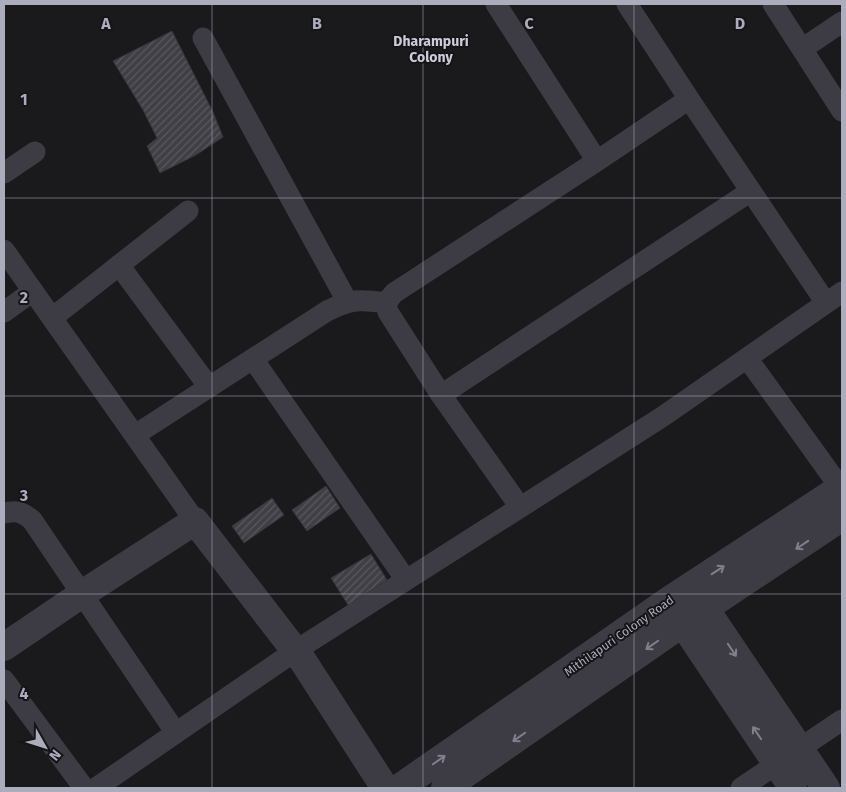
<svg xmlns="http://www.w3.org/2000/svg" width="846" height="792" font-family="'Fira Sans',sans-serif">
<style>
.building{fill:url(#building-hatch);stroke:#353439}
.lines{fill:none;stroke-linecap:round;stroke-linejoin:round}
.minor{stroke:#3d3c44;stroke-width:21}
.tertiary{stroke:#3d3c44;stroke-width:28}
.oneway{stroke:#7f808d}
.grid{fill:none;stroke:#abadbd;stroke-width:1;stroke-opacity:0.55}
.labels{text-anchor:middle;stroke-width:4;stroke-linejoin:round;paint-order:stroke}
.street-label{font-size:12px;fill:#abadbd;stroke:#151518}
.neighbourhood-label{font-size:14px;font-weight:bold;fill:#cdcdd9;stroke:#151518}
.grid-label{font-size:16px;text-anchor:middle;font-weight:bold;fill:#abadbd;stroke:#151518;stroke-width:4;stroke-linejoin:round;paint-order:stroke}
</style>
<defs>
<pattern id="building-hatch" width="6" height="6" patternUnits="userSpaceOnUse" patternTransform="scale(1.25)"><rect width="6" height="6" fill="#403f45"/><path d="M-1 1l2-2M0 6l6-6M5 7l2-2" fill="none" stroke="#59585e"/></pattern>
</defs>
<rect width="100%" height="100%" fill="#1a1a1d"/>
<!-- building -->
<path class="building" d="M 172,31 L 213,112 L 223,137 L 196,155 L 160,173 L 147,146 L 157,138 L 143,110 L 113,61 Z
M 326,486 L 340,508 L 307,531 L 292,510 Z
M 272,498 L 284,515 L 244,543 L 232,526 Z
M 371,554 L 387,580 L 348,605 L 331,578 Z"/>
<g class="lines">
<!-- minor -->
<path class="minor" d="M 496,4 L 597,161
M 627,4 L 689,99
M 773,4 L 842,111
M 203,38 L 347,301
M 802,49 L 842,22
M 4,173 L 35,152
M 4,250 L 195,521
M 119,265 L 209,387
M 4,312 L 33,291
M 52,318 L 188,211
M 747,358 L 842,490
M 253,359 L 406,580
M 441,395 L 751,191
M 135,435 L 327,311 C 351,299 359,299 386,303
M 520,507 L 441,395 L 388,312 L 386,303 L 394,293 L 597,161 L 689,99 L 826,303
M 4,513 C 17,510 22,512 32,520 L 176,733
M 4,680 L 84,788
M 96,788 L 295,651 L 662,417 L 842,292
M 741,788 L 842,720"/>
<!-- tertiary -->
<path class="tertiary" d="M 696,595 L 826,788
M 673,609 L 793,788
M 4,647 L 82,594 L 195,521 L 303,661 L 385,788
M 399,788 L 668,601 L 842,487
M 445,788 L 683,623 L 842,517"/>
</g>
<!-- one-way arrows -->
<defs><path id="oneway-shaft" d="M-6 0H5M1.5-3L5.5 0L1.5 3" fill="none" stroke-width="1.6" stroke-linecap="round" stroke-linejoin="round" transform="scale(1.25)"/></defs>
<g class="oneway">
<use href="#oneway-shaft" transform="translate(802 545) rotate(146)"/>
<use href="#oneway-shaft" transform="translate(718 570) rotate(-33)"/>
<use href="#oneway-shaft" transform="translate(652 645) rotate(145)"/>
<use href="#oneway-shaft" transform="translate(732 650) rotate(56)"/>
<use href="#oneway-shaft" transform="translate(757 733) rotate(-124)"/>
<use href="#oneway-shaft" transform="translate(519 737) rotate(145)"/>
<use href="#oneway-shaft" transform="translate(439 760) rotate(-35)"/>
</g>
<!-- grid -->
<path class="grid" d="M 212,4 L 212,788M 423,4 L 423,788M 634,4 L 634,788M 4,198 L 842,198M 4,396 L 842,396M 4,594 L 842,594"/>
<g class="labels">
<!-- street labels -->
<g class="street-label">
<text transform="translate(619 636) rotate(-35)" y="4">Mithilapuri Colony Road</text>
</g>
<!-- neighbourhood labels -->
<g class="neighbourhood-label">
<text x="431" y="46">Dharampuri<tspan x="431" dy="16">Colony</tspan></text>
</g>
</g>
<g class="grid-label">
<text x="106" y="29">A</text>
<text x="317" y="29">B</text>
<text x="529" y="29">C</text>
<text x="740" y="29">D</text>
<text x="24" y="105">1</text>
<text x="24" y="303">2</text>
<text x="24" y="501">3</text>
<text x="24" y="699">4</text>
</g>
<!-- border -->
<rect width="846" height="792" fill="none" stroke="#abadbd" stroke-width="10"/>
<!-- north arrow -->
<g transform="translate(45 747) rotate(129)" stroke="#151518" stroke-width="4" paint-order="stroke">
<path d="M0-4L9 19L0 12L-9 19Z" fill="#abadbd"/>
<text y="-8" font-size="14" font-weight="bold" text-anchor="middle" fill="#abadbd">N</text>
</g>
</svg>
